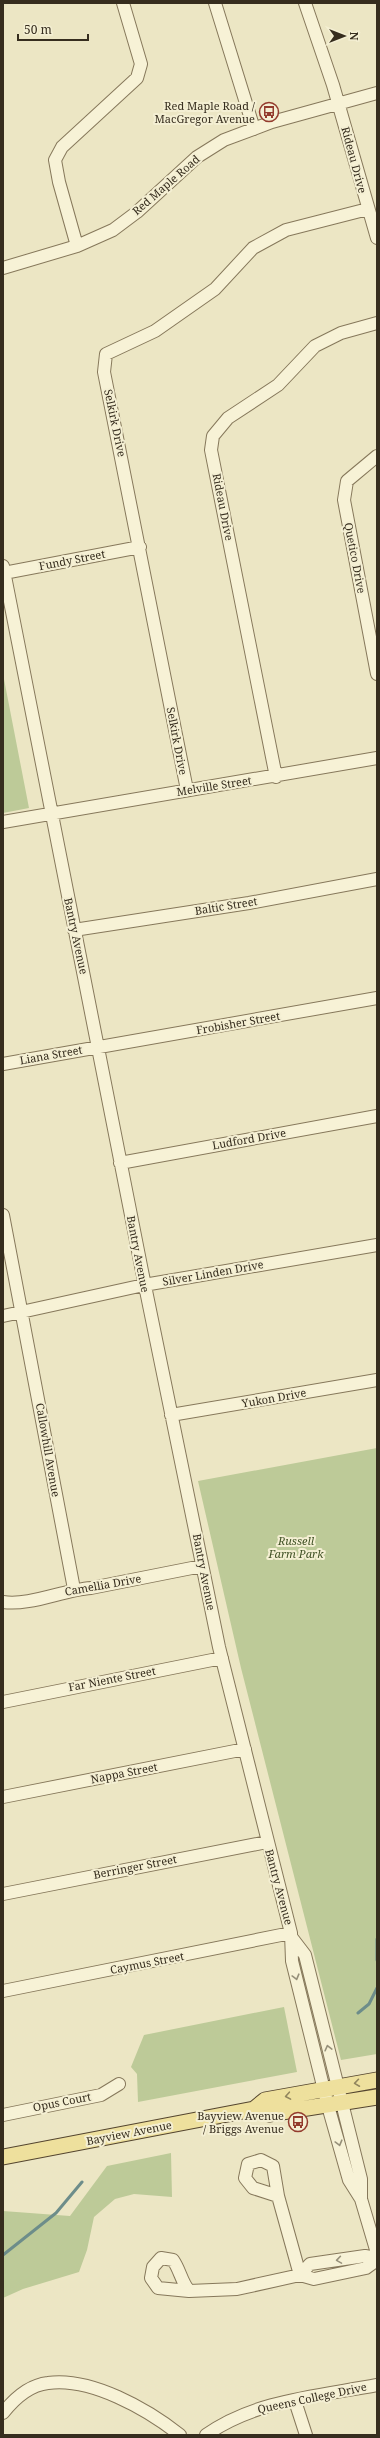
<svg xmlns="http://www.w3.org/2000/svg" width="380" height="2438" font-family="'Noto Serif',serif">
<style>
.green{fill:#bdca98}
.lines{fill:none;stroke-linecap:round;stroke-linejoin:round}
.stream{stroke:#6d8d8a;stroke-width:3}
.minor-casing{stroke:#86785b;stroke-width:14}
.major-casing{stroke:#54452f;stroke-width:17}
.minor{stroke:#f7f2d6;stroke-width:12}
.major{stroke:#eee09d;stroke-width:15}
.oneway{stroke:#96907a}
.oneway2{stroke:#92865e}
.labels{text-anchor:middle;stroke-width:4;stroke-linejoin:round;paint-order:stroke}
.poi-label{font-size:11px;fill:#362d1e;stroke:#f4efd3;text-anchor:end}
.street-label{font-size:11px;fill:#362d1e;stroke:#f4efd3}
.park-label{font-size:11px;font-style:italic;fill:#415226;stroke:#f4efd3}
</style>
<rect width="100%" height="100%" fill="#ece6c4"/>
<!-- green -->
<path class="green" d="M 3,674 L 29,808 L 3,813 Z
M 377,1448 L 377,2054 L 341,2060 L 241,1668 L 198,1481 Z
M 284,2007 L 297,2072 L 138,2102 L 137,2074 L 131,2067 L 144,2035 Z
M 171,2153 L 172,2197 L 134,2194 L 115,2199 L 94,2217 L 87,2250 L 79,2272 L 23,2289 L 3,2298 L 3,2211 L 70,2216 L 107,2166 Z"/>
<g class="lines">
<!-- stream -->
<path class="stream" d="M 377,1939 L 377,1960
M 358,2013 L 369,2004 L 377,1988
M 3,2255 L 56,2213 L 82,2182"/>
<defs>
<path id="minor" d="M 215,3 L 254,129
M 305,3 L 333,85 L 377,238
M 77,246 L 59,182 L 55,160 L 62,147 L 137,78 L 141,64 L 123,3
M 3,268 L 77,246 L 113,230 L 137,212 L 197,157 L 224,140 L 272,122 L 377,93
M 377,456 L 347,481 L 344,500 L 377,674
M 3,566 L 142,1271 L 219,1647 L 291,1933 L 292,1961 L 328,2106 L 349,2180 L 361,2199
M 4,573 L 140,547
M 276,777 L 211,450 L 213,436 L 228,418 L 278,385 L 315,346 L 341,333 L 377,323
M 187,790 L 104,372 L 106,354 L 155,331 L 215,289 L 253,248 L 286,230 L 368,209
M 3,822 L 377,758
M 74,930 L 249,903 L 377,879
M 3,1064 L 377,998
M 120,1163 L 377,1116
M 3,1215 L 74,1589
M 3,1316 L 144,1285 L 377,1245
M 171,1415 L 377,1380
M 3,1602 C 30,1606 63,1590 91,1588 L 202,1566
M 3,1702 L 222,1658
M 3,1797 L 245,1749
M 3,1894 L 267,1842
M 292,1938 L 305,1955 L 361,2179 L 361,2199 L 377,2253
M 3,1991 L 291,1933
M 3,2115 L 101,2095 L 119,2084
M 261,2160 L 273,2166 L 278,2196 L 253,2188 L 245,2178 L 248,2164 Z
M 278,2196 L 300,2275
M 300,2275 L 310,2264 L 365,2256 L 377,2258
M 189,2291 C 181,2281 180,2270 173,2260 L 161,2258 L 153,2267 L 151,2278 L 158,2288 L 189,2291 L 237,2289 L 300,2275 L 314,2279 L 366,2268 L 377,2260
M 295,2401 L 306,2435
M 3,2413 C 14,2399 30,2385 48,2383 C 91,2377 147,2409 180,2435
M 206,2435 C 255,2400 319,2396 377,2385"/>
<path id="major" d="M 254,2109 L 265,2100 L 377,2080
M 3,2157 L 254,2109 L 269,2114 L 377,2097"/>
</defs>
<!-- minor casing -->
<use href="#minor" class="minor-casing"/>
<!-- major casing -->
<use href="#major" class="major-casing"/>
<!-- minor -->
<use href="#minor" class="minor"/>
<!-- major -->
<use href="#major" class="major"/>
</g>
<!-- one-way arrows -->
<defs><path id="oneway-chevron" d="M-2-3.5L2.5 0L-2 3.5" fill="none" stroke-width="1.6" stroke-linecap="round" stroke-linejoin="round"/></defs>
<g class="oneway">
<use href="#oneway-chevron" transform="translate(296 1977) rotate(75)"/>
<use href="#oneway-chevron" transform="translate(328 2048) rotate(-104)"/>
<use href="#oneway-chevron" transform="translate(339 2143) rotate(75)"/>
<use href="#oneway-chevron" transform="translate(339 2260) rotate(171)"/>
</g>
<g class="oneway2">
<use href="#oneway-chevron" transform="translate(357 2083) rotate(172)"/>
<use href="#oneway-chevron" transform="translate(288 2096) rotate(170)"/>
</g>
<!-- icons -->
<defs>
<symbol id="bus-ring" viewBox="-11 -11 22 22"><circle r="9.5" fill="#f4efd3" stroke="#933b2d" stroke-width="1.5"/><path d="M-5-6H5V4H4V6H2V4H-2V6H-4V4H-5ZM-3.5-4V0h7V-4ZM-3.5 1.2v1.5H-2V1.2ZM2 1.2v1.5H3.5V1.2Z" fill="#933b2d"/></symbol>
</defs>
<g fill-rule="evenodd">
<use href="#bus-ring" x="258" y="101" width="22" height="22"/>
<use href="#bus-ring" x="287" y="2111" width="22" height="22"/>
</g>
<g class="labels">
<!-- poi labels -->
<g class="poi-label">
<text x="255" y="110">Red Maple Road /<tspan x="255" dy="13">MacGregor Avenue</tspan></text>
<text x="284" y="2120">Bayview Avenue<tspan x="284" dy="13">/ Briggs Avenue</tspan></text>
</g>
<!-- street labels -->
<g class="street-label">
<text transform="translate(354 160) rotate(75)" y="4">Rideau Drive</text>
<text transform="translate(166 185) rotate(-41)" y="4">Red Maple Road</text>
<text transform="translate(115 423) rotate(78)" y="4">Selkirk Drive</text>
<text transform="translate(223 507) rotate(79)" y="4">Rideau Drive</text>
<text transform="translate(355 558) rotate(79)" y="4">Quetico Drive</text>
<text transform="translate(72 560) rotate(-11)" y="4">Fundy Street</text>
<text transform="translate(177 741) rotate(79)" y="4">Selkirk Drive</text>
<text transform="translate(214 786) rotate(-9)" y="4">Melville Street</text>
<text transform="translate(226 906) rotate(-9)" y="4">Baltic Street</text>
<text transform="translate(76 936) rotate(78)" y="4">Bantry Avenue</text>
<text transform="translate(238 1023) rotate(-10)" y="4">Frobisher Street</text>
<text transform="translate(51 1055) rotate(-10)" y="4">Liana Street</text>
<text transform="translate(249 1139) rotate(-10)" y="4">Ludford Drive</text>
<text transform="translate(138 1254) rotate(79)" y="4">Bantry Avenue</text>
<text transform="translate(213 1273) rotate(-10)" y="4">Silver Linden Drive</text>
<text transform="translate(274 1398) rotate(-10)" y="4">Yukon Drive</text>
<text transform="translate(48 1450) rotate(80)" y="4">Callowhill Avenue</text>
<text transform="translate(204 1572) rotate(79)" y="4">Bantry Avenue</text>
<text transform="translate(103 1585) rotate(-10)" y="4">Camellia Drive</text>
<text transform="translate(112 1679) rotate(-11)" y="4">Far Niente Street</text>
<text transform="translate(124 1773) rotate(-11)" y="4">Nappa Street</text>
<text transform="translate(135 1867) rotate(-11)" y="4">Berringer Street</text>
<text transform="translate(279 1887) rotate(75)" y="4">Bantry Avenue</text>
<text transform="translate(147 1963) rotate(-11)" y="4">Caymus Street</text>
<text transform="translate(62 2102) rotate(-11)" y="4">Opus Court</text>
<text transform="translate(129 2133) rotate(-11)" y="4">Bayview Avenue</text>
<text transform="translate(312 2398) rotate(-12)" y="4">Queens College Drive</text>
</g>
<!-- park labels -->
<g class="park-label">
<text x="296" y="1545">Russell<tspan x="296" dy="13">Farm Park</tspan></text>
</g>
</g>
<!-- border -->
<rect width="380" height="2438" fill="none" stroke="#362d1e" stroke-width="8"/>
<!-- north arrow -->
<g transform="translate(344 36) rotate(90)" stroke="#f4efd3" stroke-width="3" paint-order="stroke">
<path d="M0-3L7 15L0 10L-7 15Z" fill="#362d1e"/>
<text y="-6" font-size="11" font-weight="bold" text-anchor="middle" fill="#362d1e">N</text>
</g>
<!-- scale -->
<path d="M18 34v6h70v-6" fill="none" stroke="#362d1e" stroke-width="2"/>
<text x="24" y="34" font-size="12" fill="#362d1e" stroke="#f4efd3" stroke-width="3" paint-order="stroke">50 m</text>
</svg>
